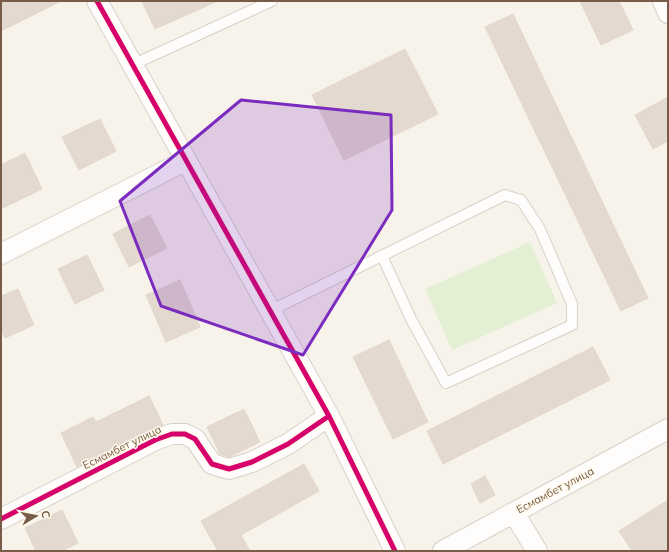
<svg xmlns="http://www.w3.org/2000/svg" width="669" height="552" font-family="Mulish,sans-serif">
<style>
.green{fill:#e3f0d3}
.building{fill:#e3d9cf;stroke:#e2d7cc}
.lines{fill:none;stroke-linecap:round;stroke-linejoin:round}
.lane-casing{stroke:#d7d0c8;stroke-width:12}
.street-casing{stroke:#d7d0c8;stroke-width:22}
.lane{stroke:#fefdfc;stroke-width:10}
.street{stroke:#fefdfc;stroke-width:20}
.cycleway-casing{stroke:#fff9ec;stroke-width:8}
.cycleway{stroke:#d6006c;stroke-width:5}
.marked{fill:#7b2cbf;fill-opacity:0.2;stroke:#7b2cbf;stroke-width:3;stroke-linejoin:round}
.labels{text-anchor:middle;stroke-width:3;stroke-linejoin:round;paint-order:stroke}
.street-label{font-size:11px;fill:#795c47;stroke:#fff9ec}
</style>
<rect width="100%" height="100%" fill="#f8f3ea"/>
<!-- green -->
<path class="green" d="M 530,242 L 557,303 L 452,350 L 425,289 Z"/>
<!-- building -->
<path class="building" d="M 1,1 L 61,1 L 1,31 Z
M 142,1 L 218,1 L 155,29 Z
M 580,1 L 619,1 L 633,30 L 601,45 Z
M 513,14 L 648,298 L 621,311 L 485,27 Z
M 405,49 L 438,114 L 344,160 L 312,95 Z
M 668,97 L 668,141 L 653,149 L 635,115 Z
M 100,119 L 116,151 L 79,170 L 62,137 Z
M 25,153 L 42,189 L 1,209 L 1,165 Z
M 150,215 L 167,248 L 129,267 L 113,234 Z
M 87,255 L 104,290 L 75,304 L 58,269 Z
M 180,280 L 200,327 L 166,342 L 146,295 Z
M 18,289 L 34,325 L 5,338 L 1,329 L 1,296 Z
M 389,340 L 428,422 L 393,439 L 353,357 Z
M 593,347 L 610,380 L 443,464 L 427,431 Z
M 149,396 L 163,425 L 150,430 L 77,467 L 61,433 L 93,417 L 96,422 Z
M 244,409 L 260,442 L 231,456 L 229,457 L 220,454 L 207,427 Z
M 304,464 L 319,491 L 241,535 L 250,551 L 218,551 L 201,521 Z
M 485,476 L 495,495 L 480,503 L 471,484 Z
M 668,500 L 668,548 L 663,551 L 632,551 L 619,531 Z
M 62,510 L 78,543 L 62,551 L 36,551 L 25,528 Z"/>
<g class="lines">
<defs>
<path id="lane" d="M 132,65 L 272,1
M 270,311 L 505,195 L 521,200 L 540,229 L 572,304 L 572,325 L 446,383 L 411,319 L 382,256"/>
<path id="street" d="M 97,1 L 329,416 L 395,551
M 663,1 L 668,13
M 1,254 L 185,161
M 514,513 L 537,551
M 1,519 L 155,440 L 172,434 L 185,434 L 195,439 L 212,464 L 229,469 L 252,462 L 288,444 L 329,416
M 443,551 L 668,429"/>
</defs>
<!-- lane casing -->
<use href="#lane" class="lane-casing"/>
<!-- street casing -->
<use href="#street" class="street-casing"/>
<!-- lane -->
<use href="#lane" class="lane"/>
<!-- street -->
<use href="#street" class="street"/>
<defs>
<path id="cycleway" d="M 97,1 L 329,416 L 395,551
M 1,519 L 155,440 L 172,434 L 185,434 L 195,439 L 212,464 L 229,469 L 252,462 L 288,444 L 329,416"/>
</defs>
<!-- cycleway casing -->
<use href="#cycleway" class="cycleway-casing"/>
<!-- cycleway -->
<use href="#cycleway" class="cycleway"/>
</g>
<!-- marked area -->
<path class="marked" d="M 241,100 L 391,115 L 392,210 L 303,355 L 161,306 L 120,201 Z"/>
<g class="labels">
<!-- street labels -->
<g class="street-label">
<text transform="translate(122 447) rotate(-26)" y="4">Есмамбет улица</text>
<text transform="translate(555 490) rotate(-28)" y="4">Есмамбет улица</text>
</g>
</g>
<!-- border -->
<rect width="669" height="552" fill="none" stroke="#795c47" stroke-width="4"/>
<!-- north arrow -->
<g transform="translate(36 516) rotate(80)" stroke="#fff9ec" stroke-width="3" paint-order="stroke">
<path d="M0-3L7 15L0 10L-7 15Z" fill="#795c47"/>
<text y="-6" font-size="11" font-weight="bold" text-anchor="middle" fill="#795c47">С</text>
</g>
</svg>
